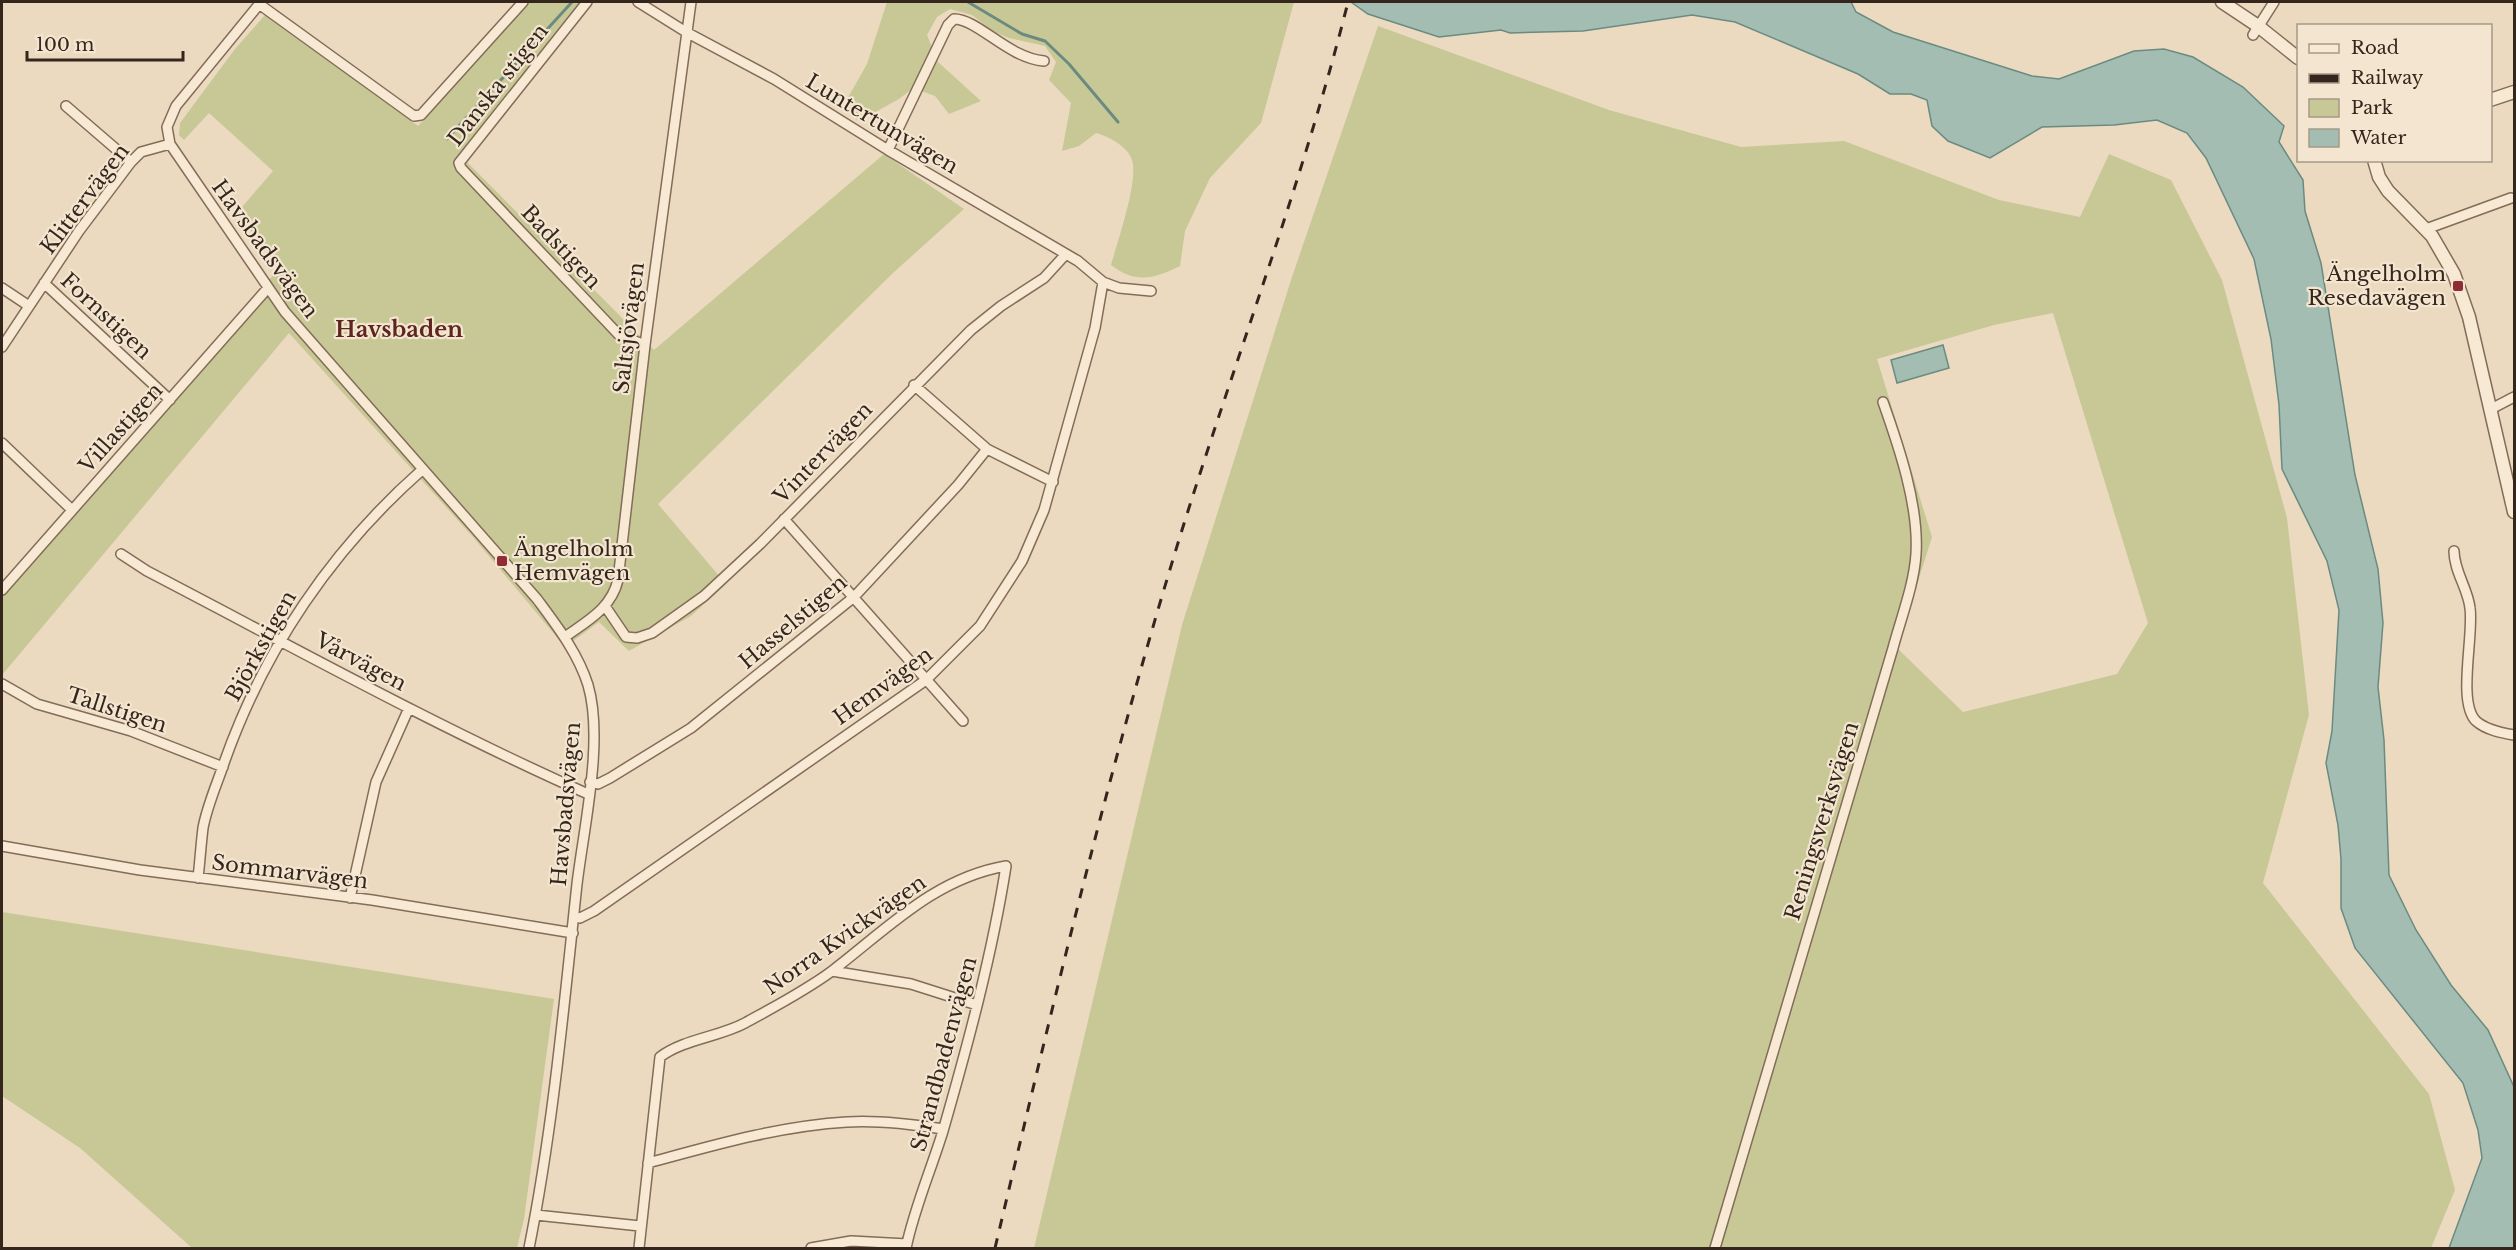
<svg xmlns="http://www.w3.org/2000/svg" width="2516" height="1250" font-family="'Libre Baskerville',serif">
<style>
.green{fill:#c7c895;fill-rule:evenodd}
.water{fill:#a3bdb3;stroke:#6b8b80;stroke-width:1.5}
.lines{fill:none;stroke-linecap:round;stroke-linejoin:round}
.stream{stroke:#6b8b80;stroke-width:3}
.minor-casing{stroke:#836c59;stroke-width:12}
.tertiary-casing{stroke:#836c59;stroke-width:15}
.minor{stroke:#f7e9d3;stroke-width:9}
.tertiary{stroke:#f7e9d3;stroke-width:12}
.rail{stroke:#34261d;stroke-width:3;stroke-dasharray:10 10;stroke-linecap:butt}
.poi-dot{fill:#8f2c36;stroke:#f3e5cf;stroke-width:2}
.labels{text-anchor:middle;stroke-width:4.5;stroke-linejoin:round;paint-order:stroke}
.street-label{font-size:21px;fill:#34261d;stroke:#f3e5cf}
.poi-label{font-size:21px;fill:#34261d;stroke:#f3e5cf;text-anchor:end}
.neighbourhood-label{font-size:22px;font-weight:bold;fill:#5e261e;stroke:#f3e5cf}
</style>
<rect width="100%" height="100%" fill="#ebdac0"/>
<!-- green -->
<path class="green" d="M 530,2 L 591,2 L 466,161 L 654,350 L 884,154 L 964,209 L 893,273 L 658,504 L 726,584 L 691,616 L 629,651 L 599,622 L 565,647 L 473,537 L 289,333 L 2,675 L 2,589 L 281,266 L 236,214 L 273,171 L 209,113 L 184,140 L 179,135 L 180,123 L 235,49 L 265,15 L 418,126 Z
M 887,2 L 1294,2 L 1261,123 L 1210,178 L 1185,231 L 1180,266 C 1153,279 1136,284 1111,265 C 1118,240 1136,188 1133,164 C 1131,148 1110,137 1096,133 L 1079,146 L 1062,151 L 1071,103 L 1049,80 L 1056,62 L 1045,46 L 1009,38 L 994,32 L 972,15 L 950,9 L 937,17 L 927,35 L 938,62 L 981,101 L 949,114 L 935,96 L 913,88 L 899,99 L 859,121 L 850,115 L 846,101 L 867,64 Z
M 1378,26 L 1609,110 L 1741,147 L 1844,141 L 1999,200 L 2080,217 L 2109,154 L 2171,180 L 2222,280 L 2287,518 L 2309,715 L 2263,883 L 2429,1094 L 2455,1190 L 2431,1248 L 1034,1248 L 1182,625 L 1292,277 ZM 2053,313 L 2148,623 L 2117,674 L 1963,712 L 1897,648 L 1932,537 L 1877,359 L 1994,325 Z
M 2,912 L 554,999 L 524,1219 L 517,1248 L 192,1248 L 80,1148 L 2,1096 Z"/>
<!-- water -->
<path class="water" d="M 1351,2 L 1851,2 L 1856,12 L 1893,32 L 2032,76 L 2059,79 L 2134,51 L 2164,49 L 2193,57 L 2243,87 L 2284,126 L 2279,142 L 2303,180 L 2305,211 L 2321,263 L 2355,475 L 2378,569 L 2383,623 L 2378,687 L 2384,740 L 2389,875 L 2416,930 L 2451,985 L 2488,1030 L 2514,1087 L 2514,1248 L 2449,1248 L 2482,1158 L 2478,1130 L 2463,1083 L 2355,948 L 2341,908 L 2341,859 L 2338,825 L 2326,763 L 2332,731 L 2339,610 L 2327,561 L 2282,469 L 2279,405 L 2271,339 L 2254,259 L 2206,158 L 2187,133 L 2157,120 L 2114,125 L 2042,127 L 1990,158 L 1948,141 L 1932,126 L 1927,100 L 1911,94 L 1890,94 L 1858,74 L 1735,22 L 1692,15 L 1583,31 L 1510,33 L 1501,30 L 1439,37 L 1368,14 Z
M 1943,345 L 1949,368 L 1897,383 L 1891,360 Z"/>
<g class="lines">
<!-- stream -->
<path class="stream" d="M 968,2 L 1022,34 L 1045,41 L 1069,64 L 1118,122
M 447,139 L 572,2"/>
<defs>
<path id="minor" d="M 261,2 L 176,106 L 167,127 L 170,144 L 285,312 L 537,599 C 557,626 578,653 588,685 C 604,740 584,826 577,884 C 564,1005 553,1128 529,1248
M 587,2 L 459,163 L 461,168 L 619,335 L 645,345
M 638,2 L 686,32 L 774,79 L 888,150 L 1078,261 L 1103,282 L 1119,288 L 1151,291
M 259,4 L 414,116 L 421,115 L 523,2
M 2253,35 L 2274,2
M 66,106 L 131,162
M 888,150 L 948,25 L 954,19 C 978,19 1008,58 1044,61
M 2426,229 L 2511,198
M 44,283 L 170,400
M 2,288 L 29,306
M 2,347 L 79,231 L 131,162 L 141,152 L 170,144
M 914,385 L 987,449 L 1053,482
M 2491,409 L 2514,397
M 2,443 L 72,510
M 784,519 L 963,721
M 2454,551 C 2454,571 2468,589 2470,608 C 2474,636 2457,702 2476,721 C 2486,730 2502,733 2514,735
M 121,554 L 147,571 C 293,647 437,727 588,794
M 2,590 L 267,289
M 605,606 L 626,637 L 637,638 L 652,633 L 704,596 L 760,544 L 971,330 L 1001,306 L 1044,278 L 1066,254
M 565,637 C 587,621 611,609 618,580 L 645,345 L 691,2
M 2,684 L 37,704 L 131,731 L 223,767
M 590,782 L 598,784 L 610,778 L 691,728 L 854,597 L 958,485 L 987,449
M 2,846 L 140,870 L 372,900 L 573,933
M 198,878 C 200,861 201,844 203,828 C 207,806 217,784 224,763 C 264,649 332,549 423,469
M 350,898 L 376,782 L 409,708
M 574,917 L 580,918 L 594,911 L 926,680 L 980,626 L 1022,561 L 1044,510 L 1095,328 L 1103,282
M 832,971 L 911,984 L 977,1005
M 648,1163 C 714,1145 779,1126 847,1122 C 879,1120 911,1124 943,1129
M 536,1215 L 640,1226
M 639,1248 L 660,1057 C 684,1039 719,1037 745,1023 C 774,1007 805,991 832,971 C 887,929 935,878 1006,866 C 992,955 968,1044 943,1131 C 931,1170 914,1209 906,1248
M 811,1248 L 851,1241 L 907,1244
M 1715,1248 L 1893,648 C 1901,618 1914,585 1916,554 C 1919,506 1899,447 1883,402"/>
<path id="tertiary" d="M 2222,2 L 2258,26 L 2298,58
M 2490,100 L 2514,92
M 2374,160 L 2379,177 L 2388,191 L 2432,236 L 2454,274 L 2469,317 L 2514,512"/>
</defs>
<!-- minor casing -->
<use href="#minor" class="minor-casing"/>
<!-- tertiary casing -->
<use href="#tertiary" class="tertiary-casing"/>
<!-- minor -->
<use href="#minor" class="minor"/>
<!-- tertiary -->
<use href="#tertiary" class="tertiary"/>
<!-- rail -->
<path class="rail" d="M 995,1248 C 1052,1008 1109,766 1182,530 C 1237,354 1303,181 1348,2"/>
</g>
<!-- markers -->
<g class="poi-dot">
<rect x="2452" y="280" width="12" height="12" rx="3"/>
<rect x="496" y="555" width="12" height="12" rx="3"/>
</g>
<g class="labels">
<!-- street labels -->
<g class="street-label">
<text transform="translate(498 85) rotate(-52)" y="7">Danska stigen</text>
<text transform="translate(882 124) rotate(31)" y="7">Luntertunvägen</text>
<text transform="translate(85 199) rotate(-53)" y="7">Klittervägen</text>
<text transform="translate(561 247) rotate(47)" y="7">Badstigen</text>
<text transform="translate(265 249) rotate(54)" y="7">Havsbadsvägen</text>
<text transform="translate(106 316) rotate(43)" y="7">Fornstigen</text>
<text transform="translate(629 328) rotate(-83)" y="7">Saltsjövägen</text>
<text transform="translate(121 428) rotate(-48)" y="7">Villastigen</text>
<text transform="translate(823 453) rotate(-46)" y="7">Vintervägen</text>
<text transform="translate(793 622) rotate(-40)" y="7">Hasselstigen</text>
<text transform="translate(261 646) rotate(-61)" y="7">Björkstigen</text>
<text transform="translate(361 662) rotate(28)" y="7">Vårvägen</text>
<text transform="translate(883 686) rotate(-36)" y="7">Hemvägen</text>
<text transform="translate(117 710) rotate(18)" y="7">Tallstigen</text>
<text transform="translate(566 804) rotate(-85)" y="7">Havsbadsvägen</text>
<text transform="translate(1822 821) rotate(-73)" y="7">Reningsverksvägen</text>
<text transform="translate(290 872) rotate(7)" y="7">Sommarvägen</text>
<text transform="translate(845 935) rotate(-35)" y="7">Norra Kvickvägen</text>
<text transform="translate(944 1054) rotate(-75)" y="7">Strandbadenvägen</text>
</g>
<!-- poi labels -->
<g class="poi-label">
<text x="2446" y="281">Ängelholm<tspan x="2446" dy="24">Resedavägen</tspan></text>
<text x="514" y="556" text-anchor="start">Ängelholm<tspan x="514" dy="24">Hemvägen</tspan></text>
</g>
<!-- neighbourhood labels -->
<g class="neighbourhood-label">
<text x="399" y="337">Havsbaden</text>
</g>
</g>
<!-- border -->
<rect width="2516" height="1250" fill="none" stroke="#34261d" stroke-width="6"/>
<!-- legend -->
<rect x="2297" y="24" width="195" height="138" fill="#f3e5cf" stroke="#a79988" stroke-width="1.5"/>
<rect x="2309" y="44" width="30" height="9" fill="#f7e9d3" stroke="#a79988" stroke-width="1.5"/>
<text x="2351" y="54" font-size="18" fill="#34261d">Road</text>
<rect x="2309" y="74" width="30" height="9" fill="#34261d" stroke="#a79988" stroke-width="1.5"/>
<text x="2351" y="84" font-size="18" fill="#34261d">Railway</text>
<rect x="2309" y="99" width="30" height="18" fill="#c7c895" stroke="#a79988" stroke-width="1.5"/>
<text x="2351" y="114" font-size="18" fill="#34261d">Park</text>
<rect x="2309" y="129" width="30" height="18" fill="#a3bdb3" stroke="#a79988" stroke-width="1.5"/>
<text x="2351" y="144" font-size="18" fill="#34261d">Water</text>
<!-- scale -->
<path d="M27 51v9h156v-9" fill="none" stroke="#34261d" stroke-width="3"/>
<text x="36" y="51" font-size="18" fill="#34261d" stroke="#f3e5cf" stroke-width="4.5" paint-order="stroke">100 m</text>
</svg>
